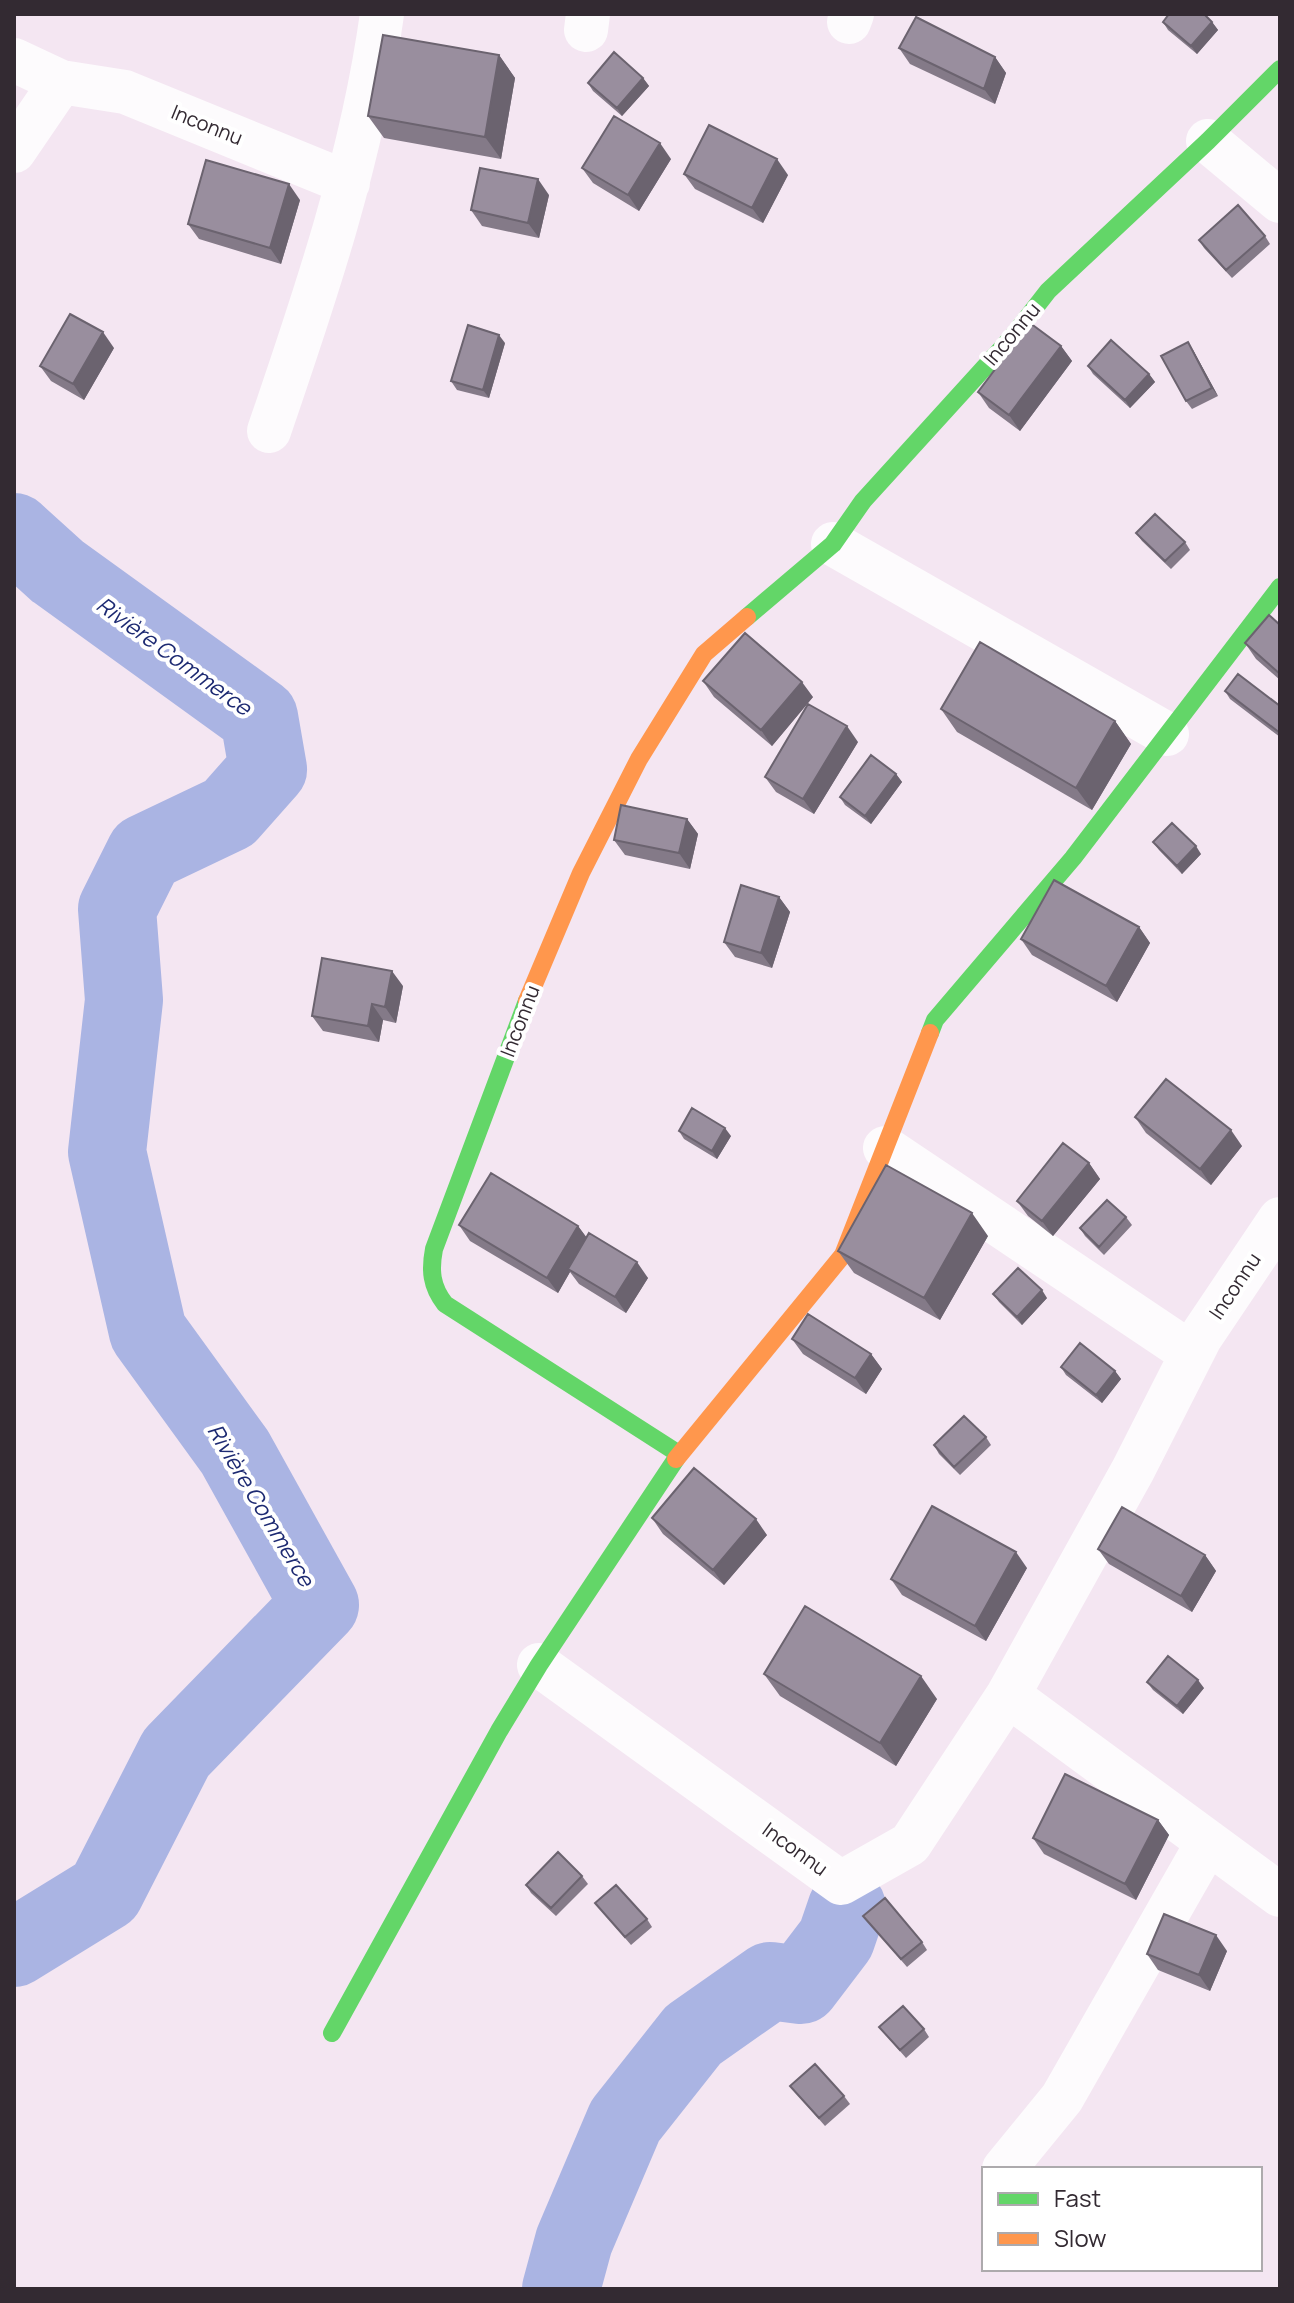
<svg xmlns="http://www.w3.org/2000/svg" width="1294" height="2303" font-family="Manrope,sans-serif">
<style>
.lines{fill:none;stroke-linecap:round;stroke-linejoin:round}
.river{stroke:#aab4e3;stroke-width:78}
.street{stroke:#fdfbfd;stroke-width:44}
.fast{stroke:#63d668;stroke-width:18}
.slow{stroke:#ff974d;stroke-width:18}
.wall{fill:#847a88}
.shaded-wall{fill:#6b636f}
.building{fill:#998e9e;stroke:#6b636f;stroke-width:2}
.labels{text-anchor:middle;stroke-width:8;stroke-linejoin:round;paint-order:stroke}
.street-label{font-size:20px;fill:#332a32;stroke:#fff}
.water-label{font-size:22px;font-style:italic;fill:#1d2a72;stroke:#fff}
</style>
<rect width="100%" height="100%" fill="#f4e6f2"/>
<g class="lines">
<!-- river -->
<path class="river" d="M 14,532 L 57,571 L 259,717 L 268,769 L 229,813 L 145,853 L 117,909 L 124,1000 L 107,1152 L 148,1332 L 235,1452 L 320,1605 L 176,1753 L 105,1892 L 14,1948
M 561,2289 L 574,2241 L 625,2121 L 693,2035 L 770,1981 L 801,1985 L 836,1939 L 847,1907"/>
<!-- street -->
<path class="street" d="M 849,22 L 852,14
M 586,30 L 588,14
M 14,60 L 61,82 L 125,92 L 348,183
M 1208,141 L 1280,201
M 14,151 L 61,82
M 269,431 C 316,294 362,158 382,14
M 833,544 L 1167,734
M 885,1148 L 1192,1354
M 539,1665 L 841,1883 L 910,1844 L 1008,1695 L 1133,1470 L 1200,1338 L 1280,1219
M 1208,1842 L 1280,1895
M 1004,2169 L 1062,2098 L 1208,1842 L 1008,1695"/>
<!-- fast -->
<path class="fast" d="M 747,617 L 833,544 L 863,501 L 1013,336 L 1048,291 L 1208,141 L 1280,69
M 527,1001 L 434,1249 C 430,1270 431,1286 445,1304 L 679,1454
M 930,1033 L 935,1020 L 1073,858 L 1280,587
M 332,2033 L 499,1731 L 539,1665 L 676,1459"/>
<!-- slow -->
<path class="slow" d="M 527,1001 L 581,873 L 639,759 L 704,654 L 747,617
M 676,1459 L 843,1255 L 930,1033"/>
</g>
<!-- wall -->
<path class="wall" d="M 1163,22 L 1212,22 L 1218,30 L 1197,54 L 1168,30 Z
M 899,48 L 995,57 L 1006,73 L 995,104 L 910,64 Z
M 499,55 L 515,78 L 501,159 L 384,138 L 368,116 Z
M 643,78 L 649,86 L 622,116 L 593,91 L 588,83 Z
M 671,159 L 639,211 L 593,183 L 582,168 Z
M 684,174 L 788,175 L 763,223 L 695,189 Z
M 549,195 L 539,238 L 482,226 L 471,210 Z
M 300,200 L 281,264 L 199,239 L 188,224 Z
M 1265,236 L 1270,244 L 1232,278 L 1204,248 L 1199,240 Z
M 505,343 L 489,398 L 457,390 L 451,381 Z
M 1061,346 L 1072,361 L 1020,431 L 989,408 L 978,392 Z
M 114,348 L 84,400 L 51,381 L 40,366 Z
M 1193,350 L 1218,396 L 1192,409 L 1186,401 Z
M 1088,366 L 1149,374 L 1155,382 L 1130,408 L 1093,374 Z
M 1136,533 L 1185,542 L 1190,550 L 1171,569 L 1142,541 Z
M 1280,625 L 1280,680 L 1256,659 L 1245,643 Z
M 703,681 L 813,697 L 772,746 L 714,697 Z
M 1225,691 L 1280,706 L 1280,737 L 1230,699 Z
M 941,709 L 1115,721 L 1131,744 L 1092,810 L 957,732 Z
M 858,742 L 814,814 L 776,792 L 765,777 Z
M 896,774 L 902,782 L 871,824 L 845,805 L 840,797 Z
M 687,819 L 698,834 L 690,869 L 625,855 L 614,840 Z
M 1153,842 L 1201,854 L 1182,874 L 1159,850 Z
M 779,897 L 790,912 L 772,968 L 735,957 L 724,942 Z
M 1139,927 L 1150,943 L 1117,1002 L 1032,955 L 1021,939 Z
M 403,986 L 396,1023 L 383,1020 L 379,1042 L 323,1031 L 312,1016 Z
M 1135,1117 L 1242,1146 L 1211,1185 L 1146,1133 Z
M 679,1131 L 731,1136 L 717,1159 L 684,1139 Z
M 1089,1163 L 1100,1179 L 1053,1236 L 1028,1216 L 1017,1201 Z
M 1126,1217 L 1132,1225 L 1104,1255 L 1085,1236 L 1080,1228 Z
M 459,1225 L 578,1226 L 587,1238 L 648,1278 L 626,1313 L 579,1284 L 570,1272 L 558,1293 L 470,1241 Z
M 988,1236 L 940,1320 L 854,1273 L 838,1251 Z
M 993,1294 L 1047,1298 L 1022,1325 L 999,1302 Z
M 792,1339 L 871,1354 L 882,1369 L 866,1394 L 803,1354 Z
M 1061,1367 L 1115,1371 L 1121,1379 L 1102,1403 L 1066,1375 Z
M 986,1437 L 991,1445 L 960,1475 L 939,1454 L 934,1445 Z
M 652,1518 L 767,1535 L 724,1585 L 663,1534 Z
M 1098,1549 L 1205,1555 L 1216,1571 L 1192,1612 L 1109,1564 Z
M 1027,1568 L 986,1641 L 902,1595 L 891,1579 Z
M 764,1674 L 937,1699 L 896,1766 L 780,1696 Z
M 1147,1682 L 1204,1688 L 1183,1714 L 1153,1690 Z
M 1158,1820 L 1169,1835 L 1136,1900 L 1044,1854 L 1033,1838 Z
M 582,1876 L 588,1884 L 556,1916 L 531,1893 L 526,1885 Z
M 595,1903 L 647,1919 L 652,1927 L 631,1945 Z
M 863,1916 L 922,1942 L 927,1950 L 907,1967 Z
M 1227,1951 L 1210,1991 L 1158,1970 L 1147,1954 Z
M 879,2027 L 924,2029 L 929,2037 L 906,2058 Z
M 790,2086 L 844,2096 L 850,2104 L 825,2126 Z"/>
<!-- shaded-wall -->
<path class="shaded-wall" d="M 1212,22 L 1218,30 L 1197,54 L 1191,46 Z
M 499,55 L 515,78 L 501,159 L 485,137 Z
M 995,57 L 1006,73 L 995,104 L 984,89 Z
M 643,78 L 649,86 L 622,116 L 617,108 Z
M 660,143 L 671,159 L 639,211 L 628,195 Z
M 777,159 L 788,175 L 763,223 L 752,208 Z
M 538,179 L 549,195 L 539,238 L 528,223 Z
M 289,184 L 300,200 L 281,264 L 270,248 Z
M 103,332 L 114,348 L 84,400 L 73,384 Z
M 499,335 L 505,343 L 489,398 L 483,390 Z
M 1188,342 L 1193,350 L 1218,396 L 1212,388 Z
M 1061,346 L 1072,361 L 1020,431 L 1009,415 Z
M 1149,374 L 1155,382 L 1130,408 L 1125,400 Z
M 802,682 L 813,697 L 772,746 L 761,730 Z
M 1115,721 L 1131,744 L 1092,810 L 1076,788 Z
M 847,726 L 858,742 L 814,814 L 803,799 Z
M 896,774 L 902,782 L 871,824 L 865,816 Z
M 687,819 L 698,834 L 690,869 L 679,853 Z
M 1196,846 L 1201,854 L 1182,874 L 1177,866 Z
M 779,897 L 790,912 L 772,968 L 761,953 Z
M 1139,927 L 1150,943 L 1117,1002 L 1106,986 Z
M 392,971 L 403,986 L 396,1023 L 385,1007 Z
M 372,1004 L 383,1020 L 379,1042 L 368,1026 Z
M 725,1128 L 731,1136 L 717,1159 L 712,1151 Z
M 1231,1130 L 1242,1146 L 1211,1185 L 1200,1169 Z
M 1089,1163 L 1100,1179 L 1053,1236 L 1042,1221 Z
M 972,1213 L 988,1236 L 940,1320 L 924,1298 Z
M 578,1226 L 589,1241 L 568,1269 L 570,1272 L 558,1293 L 547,1278 Z
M 637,1262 L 648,1278 L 626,1313 L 615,1297 Z
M 1042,1290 L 1047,1298 L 1022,1325 L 1017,1317 Z
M 871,1354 L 882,1369 L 866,1394 L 855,1378 Z
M 1115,1371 L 1121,1379 L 1102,1403 L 1096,1395 Z
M 756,1519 L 767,1535 L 724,1585 L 713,1570 Z
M 1016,1552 L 1027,1568 L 986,1641 L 975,1626 Z
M 1205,1555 L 1216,1571 L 1192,1612 L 1181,1596 Z
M 921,1676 L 937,1699 L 896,1766 L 880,1743 Z
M 1198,1680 L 1204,1688 L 1183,1714 L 1177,1706 Z
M 1158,1820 L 1169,1835 L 1136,1900 L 1125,1884 Z
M 1216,1935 L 1227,1951 L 1210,1991 L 1199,1975 Z"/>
<!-- building -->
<path class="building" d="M 1169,14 L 1204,14 L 1212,22 L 1191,46 L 1163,22 Z
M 916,17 L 995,57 L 984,89 L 899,48 Z
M 383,35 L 499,55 L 485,137 L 368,116 Z
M 614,52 L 643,78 L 617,108 L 588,83 Z
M 614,116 L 660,143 L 628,195 L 582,168 Z
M 709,125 L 777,159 L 752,208 L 684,174 Z
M 206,160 L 289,184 L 270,248 L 188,224 Z
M 480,168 L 538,179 L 528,223 L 471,210 Z
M 1238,205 L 1265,236 L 1226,270 L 1199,240 Z
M 70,314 L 103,332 L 73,384 L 40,366 Z
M 1030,323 L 1061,346 L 1009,415 L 978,392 Z
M 468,325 L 499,335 L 483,390 L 451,381 Z
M 1111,340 L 1149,374 L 1125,400 L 1088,366 Z
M 1188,342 L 1212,388 L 1186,401 L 1161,356 Z
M 1155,514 L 1185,542 L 1165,561 L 1136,533 Z
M 1269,615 L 1280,625 L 1280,674 L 1245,643 Z
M 745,633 L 802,682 L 761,730 L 703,681 Z
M 980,642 L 1115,721 L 1076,788 L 941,709 Z
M 1238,674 L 1280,706 L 1280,733 L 1225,691 Z
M 808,704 L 847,726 L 803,799 L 765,777 Z
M 871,755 L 896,774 L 865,816 L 840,797 Z
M 621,805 L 687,819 L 679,853 L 614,840 Z
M 1172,823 L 1196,846 L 1177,866 L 1153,842 Z
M 1054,880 L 1139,927 L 1106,986 L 1021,939 Z
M 741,885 L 779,897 L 761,953 L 724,942 Z
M 322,958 L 392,971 L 385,1007 L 372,1004 L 368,1026 L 312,1016 Z
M 1166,1079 L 1231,1130 L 1200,1169 L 1135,1117 Z
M 692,1108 L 725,1128 L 712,1151 L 679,1131 Z
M 1063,1143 L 1089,1163 L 1042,1221 L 1017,1201 Z
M 886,1165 L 972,1213 L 924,1298 L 838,1251 Z
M 491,1173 L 578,1226 L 547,1278 L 459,1225 Z
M 1107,1200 L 1126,1217 L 1099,1247 L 1080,1228 Z
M 589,1233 L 637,1262 L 615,1297 L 568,1269 Z
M 1018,1268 L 1042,1290 L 1017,1317 L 993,1294 Z
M 808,1314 L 871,1354 L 855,1378 L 792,1339 Z
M 1080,1343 L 1115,1371 L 1096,1395 L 1061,1367 Z
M 964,1416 L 986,1437 L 954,1467 L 934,1445 Z
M 694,1468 L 756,1519 L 713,1570 L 652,1518 Z
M 932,1506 L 1016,1552 L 975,1626 L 891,1579 Z
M 1122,1507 L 1205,1555 L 1181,1596 L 1098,1549 Z
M 805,1606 L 921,1676 L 880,1743 L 764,1674 Z
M 1168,1656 L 1198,1680 L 1177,1706 L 1147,1682 Z
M 1065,1774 L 1158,1820 L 1125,1884 L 1033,1838 Z
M 558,1852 L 582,1876 L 551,1908 L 526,1885 Z
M 616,1885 L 647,1919 L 625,1937 L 595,1903 Z
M 885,1898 L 922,1942 L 901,1959 L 863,1916 Z
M 1164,1914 L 1216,1935 L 1199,1975 L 1147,1954 Z
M 903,2006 L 924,2029 L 900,2050 L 879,2027 Z
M 815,2064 L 844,2096 L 819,2118 L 790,2086 Z"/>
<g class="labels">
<!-- street labels -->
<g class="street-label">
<text transform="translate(207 125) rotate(22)" y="7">Inconnu</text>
<text transform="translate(1012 334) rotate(-50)" y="7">Inconnu</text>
<text transform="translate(520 1021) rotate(-69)" y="7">Inconnu</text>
<text transform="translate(1235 1286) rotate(-56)" y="7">Inconnu</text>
<text transform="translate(795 1849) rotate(36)" y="7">Inconnu</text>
</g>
<!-- water labels -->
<g class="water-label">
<text transform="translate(174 656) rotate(36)" y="8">Rivière Commerce</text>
<text transform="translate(261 1505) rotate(59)" y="8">Rivière Commerce</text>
</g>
</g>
<!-- border -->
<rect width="1294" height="2303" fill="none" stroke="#332a32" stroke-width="32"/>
<!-- legend -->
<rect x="982" y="2167" width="280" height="104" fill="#ffffff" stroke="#adaaad" stroke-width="2"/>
<rect x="998" y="2193" width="40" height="12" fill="#63d668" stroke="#adaaad" stroke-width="2"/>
<text x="1054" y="2207" font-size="24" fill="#332a32">Fast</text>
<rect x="998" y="2233" width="40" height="12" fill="#ff974d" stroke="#adaaad" stroke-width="2"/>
<text x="1054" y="2247" font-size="24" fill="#332a32">Slow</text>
</svg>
